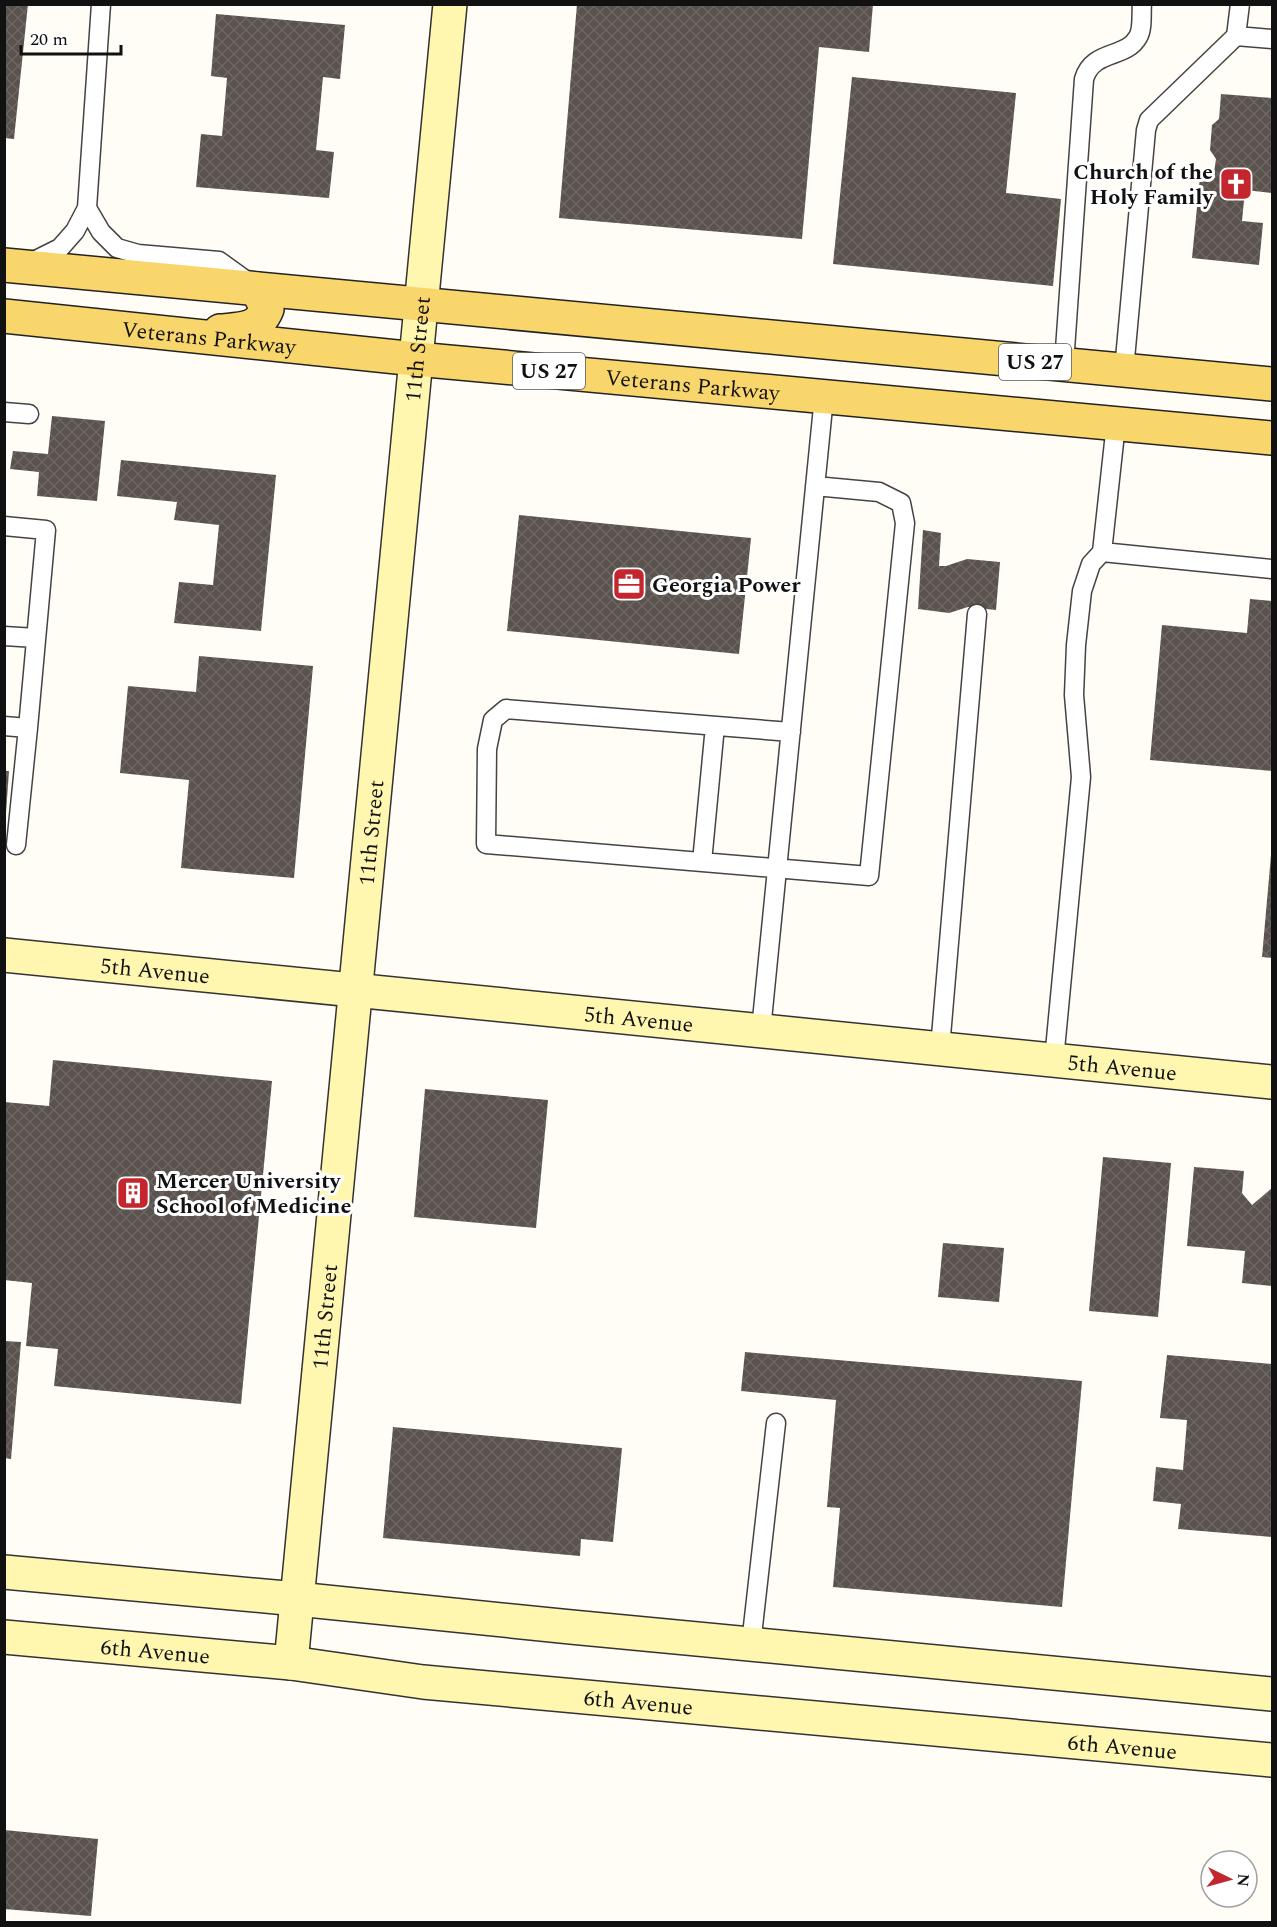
<svg xmlns="http://www.w3.org/2000/svg" width="1277" height="1927" font-family="Spectral,serif">
<style>
.building{fill:url(#building-cross-hatch)}
.lines{fill:none;stroke-linecap:round;stroke-linejoin:round}
.lane-casing{stroke:#444;stroke-width:21}
.secondary-casing{stroke:#333;stroke-width:36}
.primary-casing{stroke:#222;stroke-width:36}
.lane{stroke:#fff;stroke-width:18}
.secondary{stroke:#fff6b0;stroke-width:33}
.primary{stroke:#f9d66b;stroke-width:33}
.labels{text-anchor:middle;stroke-width:6;stroke-linejoin:round;paint-order:stroke}
.shield{fill:#fff;stroke:#585858;stroke-width:1.5}
.shield-label{font-size:21px;font-weight:bold;fill:#111}
.poi-label{font-size:22px;font-weight:bold;fill:#111;stroke:#fff;text-anchor:start}
.street-label{font-size:22px;fill:#111;stroke:#fff}
</style>
<defs>
<pattern id="building-cross-hatch" width="8" height="8" patternUnits="userSpaceOnUse" patternTransform="scale(1.5)"><rect width="8" height="8" fill="#5a524d"/><path d="M0 0l8 8M0 8l8-8" fill="none" stroke="#6d6662"/></pattern>
</defs>
<rect width="100%" height="100%" fill="#fffdf5"/>
<!-- building -->
<path class="building" d="M 4,4 L 28,4 L 14,139 L 4,138 Z
M 577,4 L 873,4 L 869,52 L 819,47 L 802,239 L 559,218 Z
M 216,14 L 345,25 L 340,79 L 323,77 L 316,150 L 334,152 L 329,198 L 196,187 L 201,134 L 222,136 L 227,78 L 211,76 Z
M 852,77 L 1016,93 L 1006,193 L 1061,199 L 1053,286 L 833,264 Z
M 1221,94 L 1272,98 L 1272,193 L 1245,190 L 1242,221 L 1263,223 L 1259,265 L 1192,258 L 1200,177 L 1213,179 L 1216,159 L 1210,150 L 1212,125 L 1219,119 Z
M 52,416 L 105,421 L 97,501 L 37,496 L 39,472 L 10,469 L 13,451 L 48,454 Z
M 121,460 L 276,475 L 261,631 L 174,623 L 179,582 L 213,585 L 219,525 L 174,520 L 177,502 L 117,496 Z
M 519,515 L 751,538 L 739,654 L 507,631 Z
M 923,530 L 941,533 L 939,566 L 946,566 L 967,559 L 1000,562 L 996,610 L 968,607 L 949,613 L 918,609 Z
M 1250,599 L 1272,601 L 1272,771 L 1150,760 L 1162,625 L 1247,633 Z
M 199,656 L 313,666 L 294,878 L 181,868 L 189,780 L 120,773 L 128,686 L 196,692 Z
M 4,771 L 9,771 L 6,813 L 4,813 Z
M 1271,855 L 1272,855 L 1272,958 L 1262,957 Z
M 53,1060 L 272,1081 L 241,1404 L 54,1386 L 58,1349 L 26,1346 L 32,1283 L 4,1280 L 4,1102 L 49,1106 Z
M 425,1089 L 548,1100 L 536,1228 L 414,1217 Z
M 1103,1157 L 1171,1163 L 1158,1317 L 1089,1311 Z
M 1194,1167 L 1244,1171 L 1242,1193 L 1252,1205 L 1272,1188 L 1272,1286 L 1242,1283 L 1245,1251 L 1187,1246 Z
M 943,1243 L 1004,1248 L 999,1302 L 938,1297 Z
M 4,1341 L 21,1342 L 11,1459 L 4,1458 Z
M 745,1352 L 1082,1381 L 1062,1607 L 833,1587 L 840,1508 L 827,1507 L 836,1400 L 741,1391 Z
M 1167,1355 L 1272,1364 L 1272,1537 L 1178,1529 L 1181,1504 L 1153,1501 L 1156,1467 L 1183,1470 L 1187,1420 L 1160,1418 Z
M 393,1427 L 622,1448 L 613,1542 L 581,1539 L 580,1556 L 383,1538 Z
M 4,1830 L 98,1839 L 91,1916 L 4,1909 Z"/>
<g class="lines">
<defs>
<path id="lane" d="M 1236,36 L 1272,39
M 87,208 L 101,232 L 117,248 L 138,254 L 219,261 L 251,284
M 30,263 L 60,248 L 75,231 L 87,208 L 101,4
M 1064,364 L 1084,79 C 1093,49 1126,59 1138,37 C 1143,29 1141,14 1142,4
M 1124,370 L 1146,130 L 1149,120 L 1236,36 L 1240,4
M 4,412 L 29,414
M 4,526 L 46,530 L 28,728 L 4,726
M 1102,552 L 1272,569
M 4,636 L 36,638
M 791,732 L 506,709 L 493,720 L 487,749 L 486,844 L 869,876 L 905,523 L 901,503 L 879,492 L 815,486
M 16,845 L 28,728
M 702,862 L 715,726
M 761,1030 L 824,397
M 940,1048 L 977,614
M 1054,1060 L 1081,777 L 1074,695 L 1076,645 L 1082,591 L 1091,564 L 1102,552 L 1116,424
M 751,1644 L 776,1423"/>
<g id="secondary">
<path id="s1" d="M 4,955 L 1272,1082"/>
<path d="M 4,1572 L 297,1599 L 571,1627 L 1272,1694"/>
<path id="s2" d="M 4,1637 L 291,1663 L 423,1682 L 1272,1760"/>
<path id="s3" d="M 291,1663 L 450,4"/>
</g>
<g id="primary">
<path d="M 4,265 L 1272,384"/>
<path id="s4" d="M 4,316 L 416,359 L 1272,438"/>
<path d="M 220,331 C 240,329 258,331 267,309 L 257,289"/>
</g>
</defs>
<!-- lane casing -->
<use href="#lane" class="lane-casing"/>
<!-- secondary casing -->
<use href="#secondary" class="secondary-casing"/>
<!-- primary casing -->
<use href="#primary" class="primary-casing"/>
<!-- lane -->
<use href="#lane" class="lane"/>
<!-- secondary -->
<use href="#secondary" class="secondary"/>
<!-- primary -->
<use href="#primary" class="primary"/>
</g>
<!-- icons -->
<defs>
<symbol id="church-square" viewBox="-11 -11 22 22"><rect x="-9" y="-9" width="18" height="18" rx="4" fill="#c4262e" stroke="#fff"/><path d="M-1.2-6h2.4v3.5h3.3v2.4h-3.3V6h-2.4V-.1h-3.3v-2.4h3.3Z" fill="#fff"/></symbol>
<symbol id="office-square" viewBox="-11 -11 22 22"><rect x="-9" y="-9" width="18" height="18" rx="4" fill="#c4262e" stroke="#fff"/><path d="M-6-3h4V-5.5h4V-3h4V5H-6ZM-1-4.5V-3h2v-1.5ZM-6 0V1H6V0Z" fill="#fff"/></symbol>
<symbol id="building-square" viewBox="-11 -11 22 22"><rect x="-9" y="-9" width="18" height="18" rx="4" fill="#c4262e" stroke="#fff"/><path d="M-4-6H4V6H1V3H-1V6H-4ZM-2.5-4.3h1.7v1.8h-1.7ZM.8-4.3h1.7v1.8H.8ZM-2.5-1h1.7V.8h-1.7ZM.8-1h1.7V.8H.8Z" fill="#fff"/></symbol>
</defs>
<g fill-rule="evenodd">
<use href="#church-square" x="1217" y="165" width="38" height="38"/>
<use href="#office-square" x="610" y="565" width="38" height="38"/>
<use href="#building-square" x="114" y="1174" width="38" height="38"/>
</g>
<g class="labels">
<!-- shield labels -->
<g class="shield">
<rect x="999" y="344" width="72" height="36" rx="4.5"/>
<rect x="513" y="353" width="72" height="36" rx="4.5"/>
</g>
<g class="shield-label">
<text x="1035" y="369">US 27</text>
<text x="549" y="378">US 27</text>
</g>
<!-- poi labels -->
<g class="poi-label">
<text x="1213" y="179" text-anchor="end">Church of the<tspan x="1213" dy="25">Holy Family</tspan></text>
<text x="652" y="592">Georgia Power</text>
<text x="156" y="1188">Mercer University<tspan x="156" dy="25">School of Medicine</tspan></text>
</g>
<!-- street labels -->
<g class="street-label">
<text dy="8" stroke="none"><textPath href="#s4" startOffset="206">Veterans Parkway</textPath></text>
<text dy="8" stroke="none"><textPath href="#s3" startOffset="1320">11th Street</textPath></text>
<text dy="8" stroke="none"><textPath href="#s4" startOffset="692">Veterans Parkway</textPath></text>
<text dy="8" stroke="none"><textPath href="#s3" startOffset="834">11th Street</textPath></text>
<text dy="8" stroke="none"><textPath href="#s1" startOffset="152">5th Avenue</textPath></text>
<text dy="8" stroke="none"><textPath href="#s1" startOffset="638">5th Avenue</textPath></text>
<text dy="8" stroke="none"><textPath href="#s1" startOffset="1124">5th Avenue</textPath></text>
<text dy="8" stroke="none"><textPath href="#s3" startOffset="348">11th Street</textPath></text>
<text dy="8" stroke="none"><textPath href="#s2" startOffset="152">6th Avenue</textPath></text>
<text dy="8" stroke="none"><textPath href="#s2" startOffset="638">6th Avenue</textPath></text>
<text dy="8" stroke="none"><textPath href="#s2" startOffset="1124">6th Avenue</textPath></text>
</g>
</g>
<!-- border -->
<rect width="1277" height="1927" fill="none" stroke="#111111" stroke-width="12"/>
<!-- north arrow -->
<g transform="translate(1229 1879) rotate(95)"><circle r="28" fill="#ffffff" stroke="#a0a0a0" stroke-width="1.5"/>
<path d="M0-4.5L10 22L0 15L-10 22Z" fill="#c4262e"/>
<text y="-9" font-size="16" font-weight="bold" text-anchor="middle" fill="#111111">N</text>
</g>
<!-- scale -->
<path d="M21 45v9h100v-9" fill="none" stroke="#111111" stroke-width="3"/>
<text x="30" y="45" font-size="18" fill="#111111" stroke="#ffffff" stroke-width="4.5" paint-order="stroke">20 m</text>
</svg>
